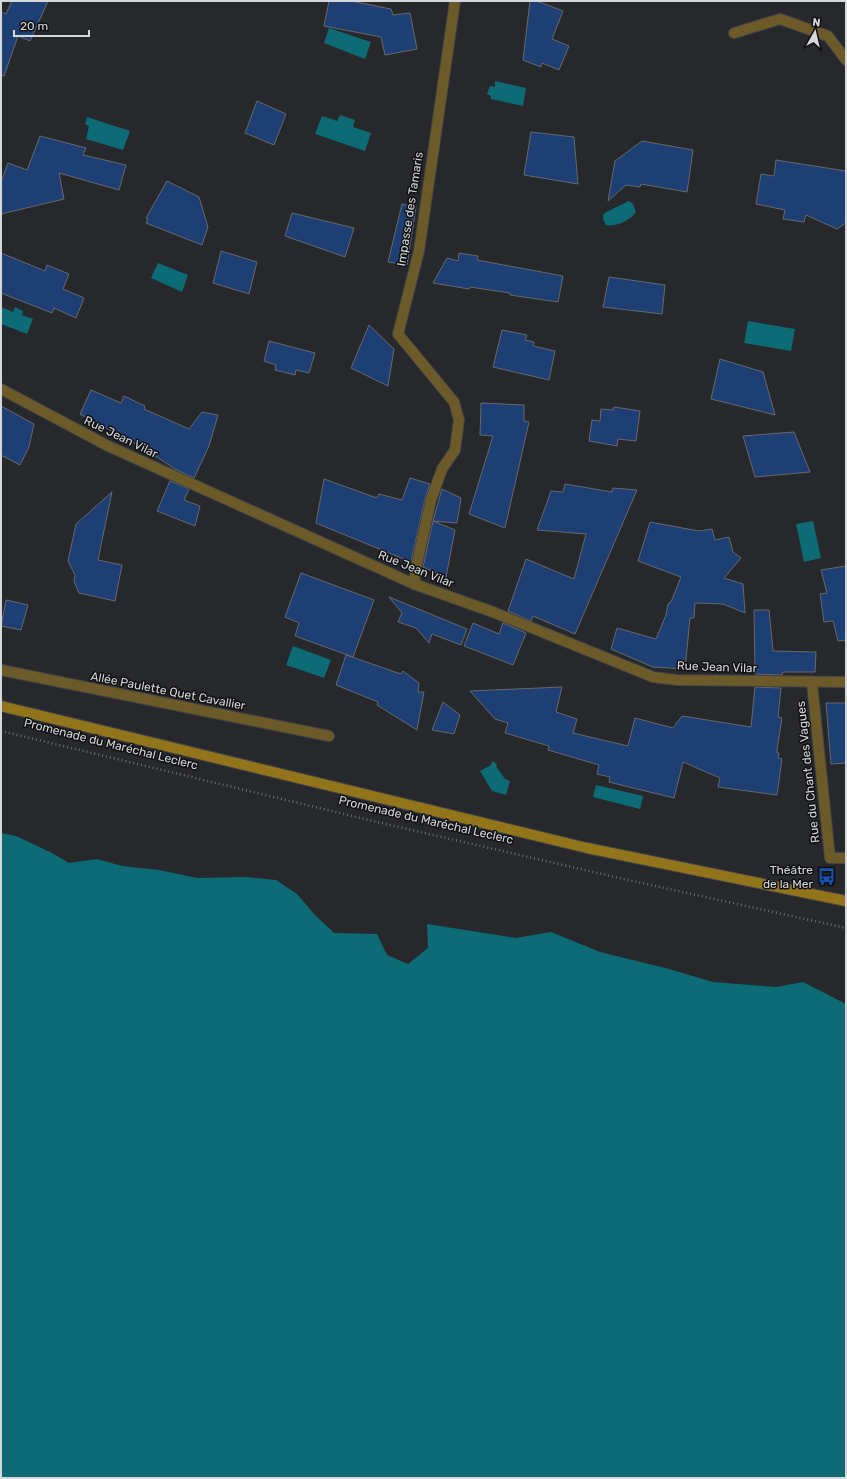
<svg xmlns="http://www.w3.org/2000/svg" width="847" height="1479" font-family="Rubik,sans-serif">
<style>
.water{fill:#0d6b75}
.building{fill:#1e3f74;stroke:#67696d}
.lines{fill:none;stroke-linecap:round;stroke-linejoin:round}
.service-casing{stroke:#424447;stroke-width:12}
.minor-casing{stroke:#424447;stroke-width:12}
.tertiary-casing{stroke:#424447;stroke-width:12}
.secondary-casing{stroke:#424447;stroke-width:12}
.path{stroke:#6c6e70;stroke-width:2.5;stroke-dasharray:1 3;stroke-linecap:butt}
.service{stroke:#6c5a28;stroke-width:10}
.minor{stroke:#6c5a28;stroke-width:10}
.tertiary{stroke:#6c5a28;stroke-width:10}
.secondary{stroke:#92751a;stroke-width:10}
.labels{text-anchor:middle;stroke-width:3;stroke-linejoin:round;paint-order:stroke}
.street-label{font-size:12px;fill:#d6d7d9;stroke:#0f1012}
.poi-label{font-size:12px;fill:#d6d7d9;stroke:#0f1012;text-anchor:end}
</style>
<rect width="100%" height="100%" fill="#26282b"/>
<!-- water -->
<path class="water" d="M 329,28 L 371,42 L 365,59 L 324,43 Z
M 495,81 L 526,88 L 523,106 L 491,99 L 491,96 L 487,94 L 490,86 L 495,87 Z
M 340,115 L 355,120 L 353,127 L 371,133 L 365,151 L 315,134 L 322,116 L 337,121 Z
M 87,117 L 130,131 L 123,150 L 86,139 L 89,126 L 85,124 Z
M 629,201 L 633,204 L 636,212 C 632,219 615,228 606,225 L 603,219 L 603,215 L 606,212 Z
M 158,263 L 188,275 L 182,292 L 151,278 Z
M 1,307 L 13,312 L 15,307 L 23,311 L 22,315 L 33,319 L 27,334 L 1,324 Z
M 748,321 L 795,329 L 791,351 L 744,343 Z
M 813,521 L 821,558 L 804,562 L 796,524 Z
M 293,646 L 331,660 L 324,678 L 286,665 Z
M 492,761 L 497,764 L 496,766 L 505,779 L 510,781 L 506,795 L 492,791 L 480,771 L 491,765 Z
M 596,785 L 643,796 L 640,809 L 593,797 Z
M 1,833 L 16,836 L 52,853 L 69,863 L 97,859 L 122,866 L 159,870 L 197,878 L 245,877 L 276,880 L 297,894 L 315,915 L 334,933 L 377,934 L 387,955 L 408,964 L 428,948 L 427,924 L 516,938 L 551,932 L 600,952 L 669,969 L 713,982 L 776,987 L 803,982 L 846,1004 L 846,1478 L 1,1478 Z"/>
<!-- building -->
<path class="building" d="M 12,1 L 48,1 L 30,41 L 18,36 L 4,76 L 1,75 L 1,12 L 6,14 Z
M 329,1 L 351,1 L 391,9 L 393,15 L 410,13 L 417,49 L 385,55 L 381,37 L 324,26 Z
M 530,1 L 537,1 L 563,11 L 552,39 L 569,46 L 559,70 L 542,63 L 541,67 L 523,60 Z
M 257,101 L 286,114 L 274,145 L 245,133 Z
M 531,132 L 574,137 L 578,184 L 524,175 Z
M 40,136 L 86,148 L 83,155 L 126,165 L 119,190 L 59,173 L 64,199 L 1,214 L 1,182 L 8,163 L 27,170 Z
M 642,141 L 693,150 L 687,192 L 641,184 L 640,187 L 626,185 L 608,201 L 615,161 Z
M 776,160 L 846,171 L 846,223 L 837,229 L 806,215 L 804,222 L 783,219 L 785,210 L 756,204 L 761,174 L 774,176 Z
M 167,181 L 199,197 L 208,227 L 202,245 L 146,223 L 148,219 L 146,218 Z
M 402,204 L 416,207 L 407,265 L 388,262 Z
M 292,213 L 354,228 L 345,257 L 285,236 Z
M 221,251 L 257,262 L 249,294 L 213,283 Z
M 1,253 L 45,271 L 47,265 L 69,274 L 63,289 L 84,298 L 76,318 L 54,308 L 52,313 L 1,293 Z
M 459,253 L 478,256 L 477,260 L 563,276 L 558,302 L 510,295 L 510,293 L 470,287 L 469,289 L 433,283 L 447,258 L 458,261 Z
M 609,277 L 665,285 L 662,314 L 603,307 Z
M 369,325 L 394,349 L 388,386 L 351,368 Z
M 502,330 L 527,335 L 525,340 L 534,342 L 533,346 L 555,351 L 549,380 L 493,367 Z
M 269,341 L 315,353 L 309,373 L 296,370 L 295,375 L 275,370 L 276,365 L 264,361 Z
M 720,359 L 763,372 L 775,415 L 711,399 Z
M 91,390 L 121,403 L 124,396 L 145,406 L 144,409 L 189,429 L 202,412 L 218,415 L 209,446 L 194,478 L 175,469 L 145,449 L 80,414 Z
M 481,403 L 524,405 L 524,421 L 529,422 L 505,528 L 469,514 L 493,436 L 480,435 Z
M 1,406 L 34,424 L 29,447 L 20,465 L 1,455 Z
M 614,407 L 640,411 L 636,441 L 618,439 L 617,446 L 589,441 L 592,420 L 600,421 L 601,409 L 613,410 Z
M 794,432 L 810,472 L 755,477 L 743,436 Z
M 410,478 L 430,484 L 425,499 L 411,562 L 316,523 L 324,479 L 377,498 L 379,494 L 402,500 Z
M 170,481 L 189,489 L 184,500 L 200,506 L 195,526 L 157,511 Z
M 565,484 L 612,492 L 613,488 L 637,490 L 575,634 L 533,616 L 531,621 L 508,611 L 526,559 L 574,579 L 586,534 L 537,530 L 551,491 L 563,492 Z
M 442,489 L 461,498 L 457,523 L 433,521 Z
M 112,492 L 98,560 L 122,565 L 115,601 L 79,593 L 74,581 L 75,575 L 68,561 L 76,524 Z
M 433,521 L 455,530 L 446,577 L 423,567 Z
M 650,522 L 699,531 L 712,529 L 715,540 L 729,537 L 733,552 L 741,558 L 724,578 L 743,584 L 745,613 L 723,604 L 695,603 L 694,618 L 690,618 L 685,669 L 653,667 L 611,649 L 617,628 L 656,639 L 666,615 L 668,604 L 671,602 L 681,577 L 638,561 Z
M 846,566 L 846,640 L 838,641 L 833,621 L 824,622 L 820,594 L 827,593 L 821,570 Z
M 301,573 L 374,600 L 353,657 L 295,636 L 299,623 L 285,617 Z
M 389,597 L 467,629 L 461,645 L 432,634 L 429,643 L 416,628 L 398,622 L 402,613 Z
M 6,600 L 28,605 L 21,630 L 1,626 Z
M 754,610 L 769,610 L 773,651 L 816,652 L 815,672 L 783,672 L 782,675 L 755,674 Z
M 473,623 L 499,634 L 503,623 L 526,633 L 513,665 L 464,646 Z
M 346,655 L 401,674 L 403,671 L 419,683 L 418,692 L 424,692 L 417,730 L 377,705 L 378,702 L 336,685 Z
M 562,687 L 556,712 L 577,719 L 573,733 L 628,746 L 635,718 L 673,728 L 682,716 L 751,727 L 755,687 L 781,688 L 778,717 L 782,718 L 777,749 L 777,753 L 779,753 L 778,758 L 782,759 L 777,795 L 718,787 L 720,778 L 683,762 L 674,798 L 609,782 L 610,777 L 597,774 L 599,765 L 548,750 L 549,746 L 505,733 L 508,723 L 495,719 L 470,691 Z
M 443,702 L 460,715 L 454,734 L 432,730 Z
M 826,703 L 846,703 L 846,763 L 831,764 Z"/>
<g class="lines">
<defs>
<path id="service" d="M 830,858 L 846,858"/>
<path id="minor" d="M 734,33 L 780,19 L 828,36 L 846,60
M 414,584 L 416,568 L 431,500 L 442,469 L 455,450 L 459,420 L 454,402 L 398,334 L 419,251 L 455,1
M 1,670 L 329,736
M 812,683 L 830,858"/>
<path id="tertiary" d="M 1,389 L 108,446 L 414,584 L 493,612 L 653,677 L 677,680 L 846,682"/>
<path id="secondary" d="M 1,706 L 587,848 L 846,901"/>
</defs>
<!-- service casing -->
<use href="#service" class="service-casing"/>
<!-- minor casing -->
<use href="#minor" class="minor-casing"/>
<!-- tertiary casing -->
<use href="#tertiary" class="tertiary-casing"/>
<!-- secondary casing -->
<use href="#secondary" class="secondary-casing"/>
<!-- path -->
<path class="path" d="M 1,731 L 377,822 L 628,880 L 846,928"/>
<!-- service -->
<use href="#service" class="service"/>
<!-- minor -->
<use href="#minor" class="minor"/>
<!-- tertiary -->
<use href="#tertiary" class="tertiary"/>
<!-- secondary -->
<use href="#secondary" class="secondary"/>
</g>
<!-- icons -->
<defs>
<symbol id="bus-bare" viewBox="-9 -9 18 18"><path d="M-5-6H5V4H4V6H2V4H-2V6H-4V4H-5ZM-3.5-4V0h7V-4ZM-3.5 1.2v1.5H-2V1.2ZM2 1.2v1.5H3.5V1.2Z" fill="#1a4fb4" stroke="#0f1012" stroke-width="2.5" paint-order="stroke"/></symbol>
</defs>
<g fill-rule="evenodd">
<use href="#bus-bare" x="814" y="864" width="25" height="25"/>
</g>
<g class="labels">
<!-- street labels -->
<g class="street-label">
<text transform="translate(410 209) rotate(-81)" y="4">Impasse des Tamaris</text>
<text transform="translate(121 437) rotate(26)" y="4">Rue Jean Vilar</text>
<text transform="translate(416 569) rotate(22)" y="4">Rue Jean Vilar</text>
<text transform="translate(717 667) rotate(2)" y="4">Rue Jean Vilar</text>
<text transform="translate(168 691) rotate(11)" y="4">Allée Paulette Quet Cavallier</text>
<text transform="translate(111 744) rotate(14)" y="4">Promenade du Maréchal Leclerc</text>
<text transform="translate(808 772) rotate(-96)" y="4">Rue du Chant des Vagues</text>
<text transform="translate(426 820) rotate(13)" y="4">Promenade du Maréchal Leclerc</text>
</g>
<!-- poi labels -->
<g class="poi-label">
<text x="813" y="874">Théâtre<tspan x="813" dy="14">de la Mer</tspan></text>
</g>
</g>
<!-- border -->
<rect width="847" height="1479" fill="none" stroke="#d6d7d9" stroke-width="4"/>
<!-- north arrow -->
<g transform="translate(815 32) rotate(8)" stroke="#0f1012" stroke-width="3" paint-order="stroke">
<path d="M0-3L7 15L0 10L-7 15Z" fill="#d6d7d9"/>
<text y="-6" font-size="11" font-weight="bold" text-anchor="middle" fill="#d6d7d9">N</text>
</g>
<!-- scale -->
<path d="M14 30v6h75v-6" fill="none" stroke="#d6d7d9" stroke-width="2"/>
<text x="20" y="30" font-size="12" fill="#d6d7d9" stroke="#0f1012" stroke-width="3" paint-order="stroke">20 m</text>
</svg>
